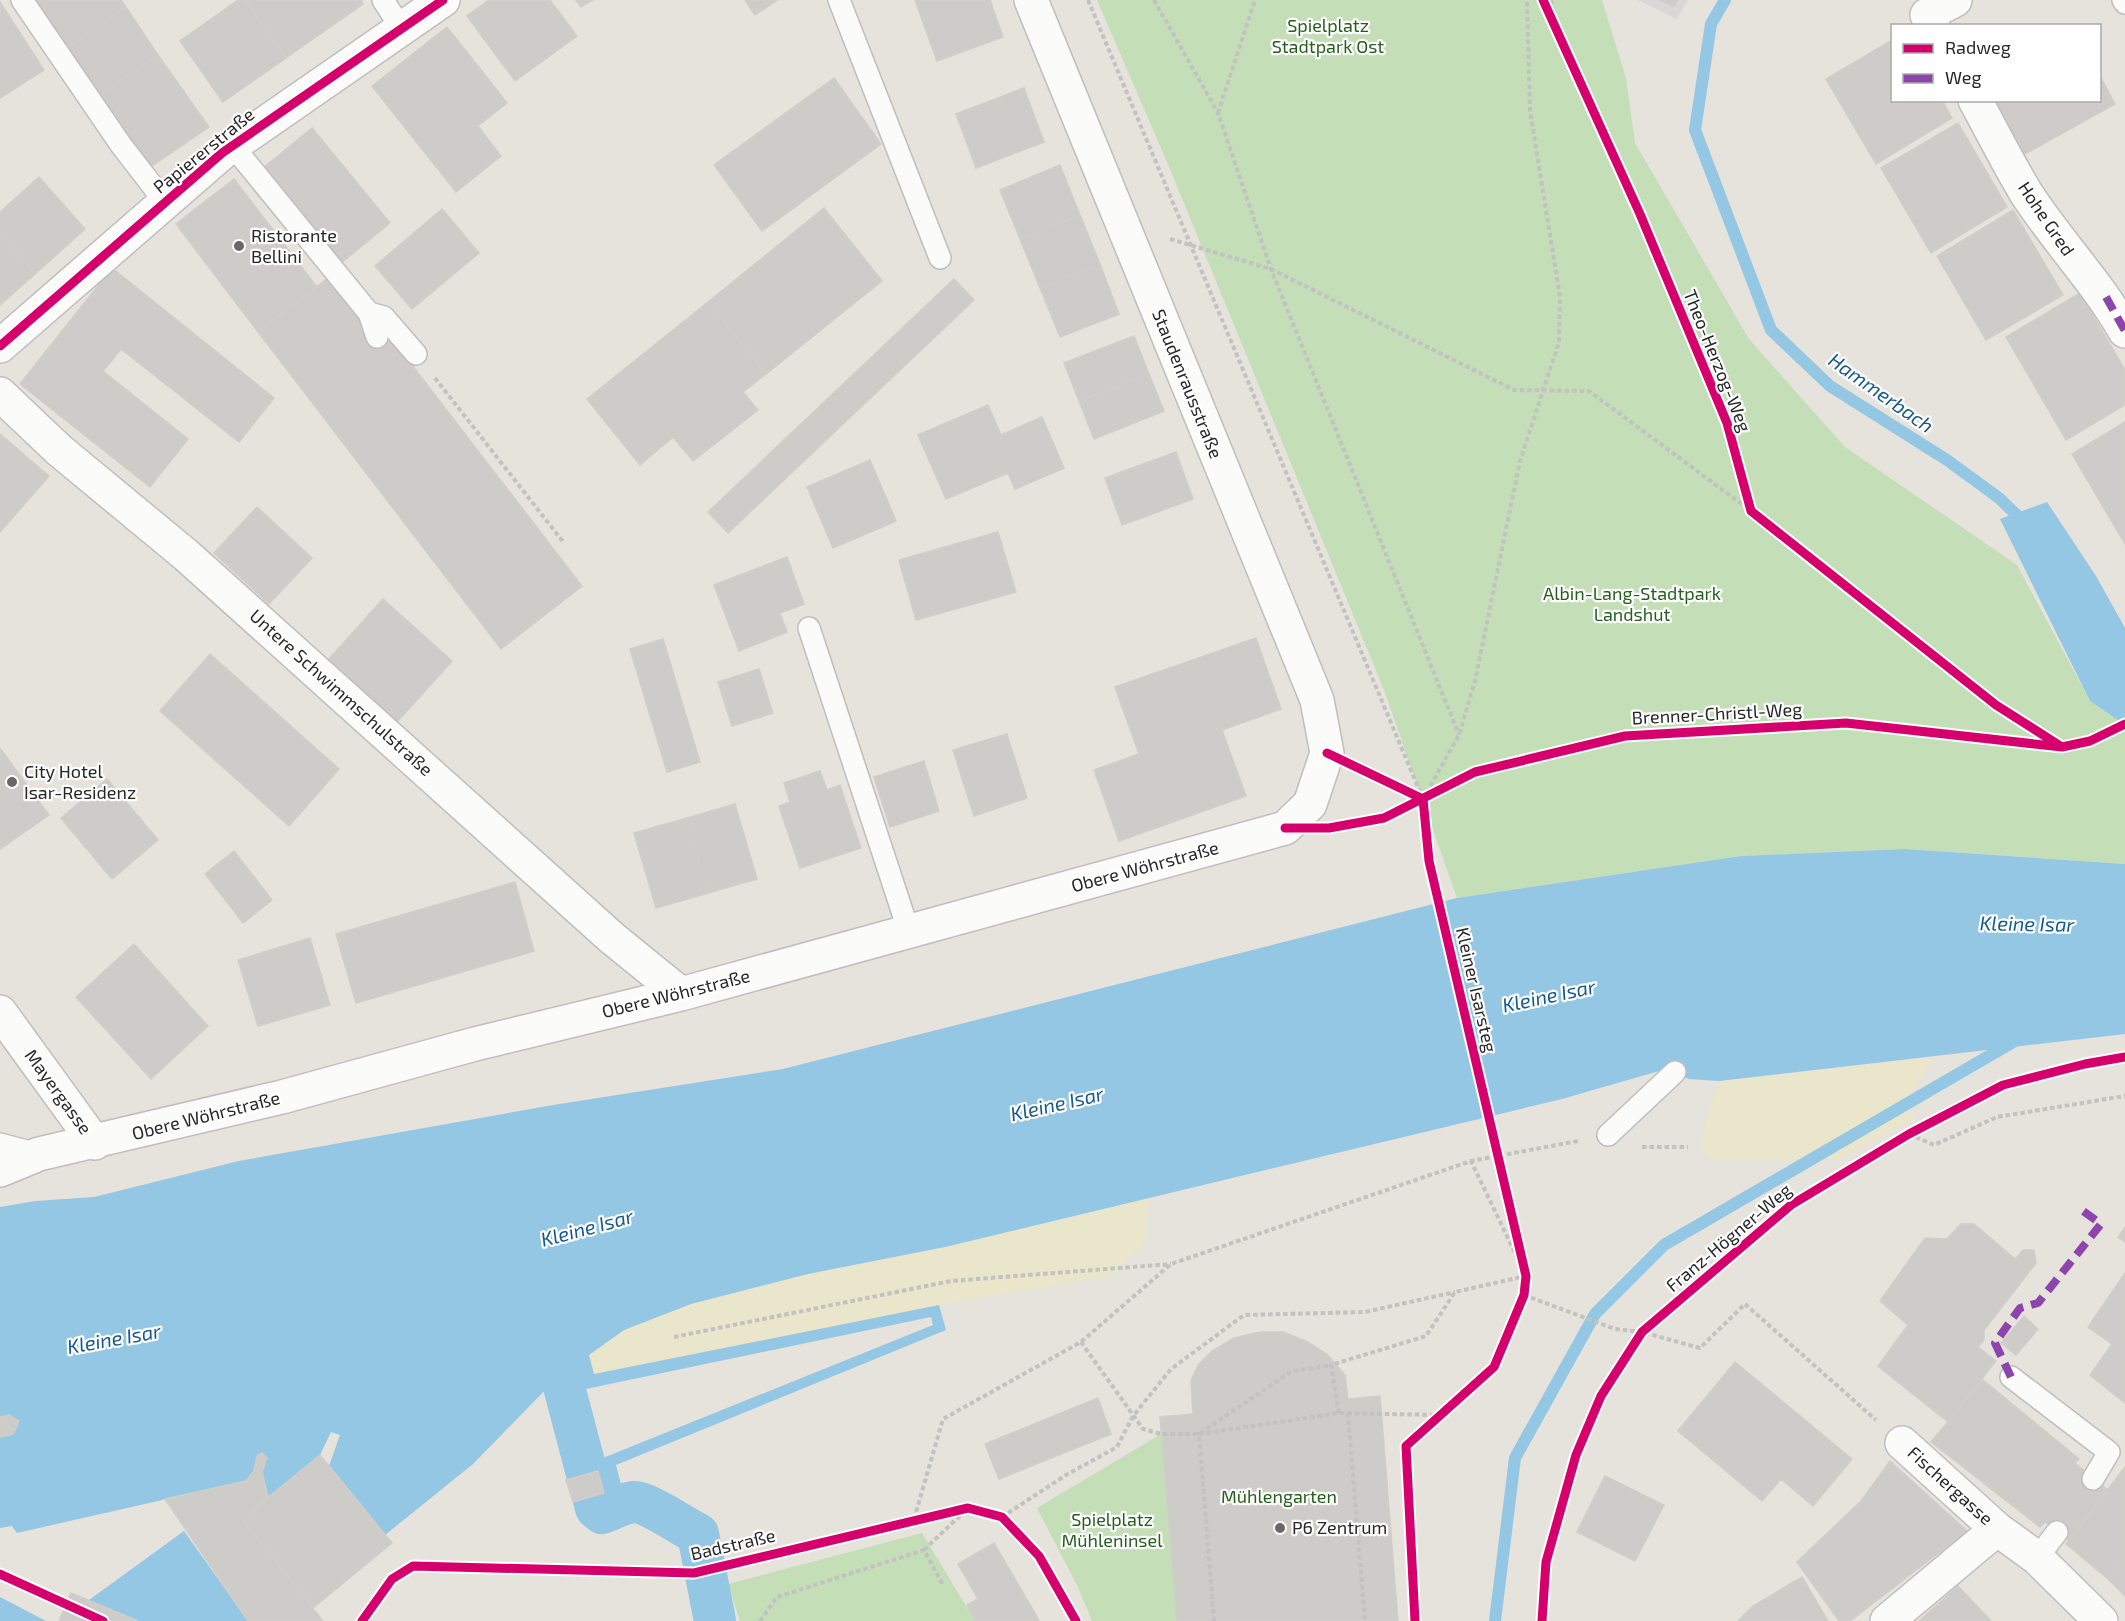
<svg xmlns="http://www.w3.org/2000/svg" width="2125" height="1621" font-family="'Exo 2',sans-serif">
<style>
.industrial{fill:#dad7d8}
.green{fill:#c4dfb7}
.sand{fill:#eae6cb}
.water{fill:#94c7e3}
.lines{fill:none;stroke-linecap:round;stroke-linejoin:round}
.stream{stroke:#94c7e3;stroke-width:12}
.canal{stroke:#94c7e3;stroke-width:42}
.building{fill:#ceccc8;stroke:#d0cec9;stroke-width:1.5}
.service-casing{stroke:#bfbebe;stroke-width:24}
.minor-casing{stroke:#bfbebe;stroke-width:36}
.path{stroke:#c2c2c1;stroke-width:4;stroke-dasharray:4.5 3;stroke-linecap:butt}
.service{stroke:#fbfbfa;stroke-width:21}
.minor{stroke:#fbfbfa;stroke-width:33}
.quiet{stroke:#8e44ad;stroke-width:8;stroke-dasharray:15 8;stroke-linecap:butt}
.cycleway-casing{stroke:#fff;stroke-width:13}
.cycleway{stroke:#d6006c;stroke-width:9}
.poi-dot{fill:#6a6866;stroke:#fff;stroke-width:2}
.labels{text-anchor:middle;stroke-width:4.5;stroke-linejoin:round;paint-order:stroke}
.park-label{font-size:18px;fill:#255e1d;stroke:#fff}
.street-label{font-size:18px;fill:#272727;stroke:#fff}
.poi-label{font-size:18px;fill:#272727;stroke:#fff;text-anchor:start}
.water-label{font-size:20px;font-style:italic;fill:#15598d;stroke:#fff}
</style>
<rect width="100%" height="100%" fill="#e6e2dc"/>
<!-- industrial -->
<path class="industrial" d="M 1638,0 L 1688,0 L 1677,19 Z
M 562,1379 L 571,1385 L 604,1493 L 573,1502 L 566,1480 L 581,1475 L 554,1381 Z"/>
<!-- green -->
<path class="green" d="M 1097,0 L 1602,0 L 1626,78 L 1635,143 L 1749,339 L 1845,447 L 2017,565 L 2090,701 L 2125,725 L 2125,864 L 1904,849 L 1741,856 L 1457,898 L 1384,690 L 1167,162 Z
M 1161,1434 L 1177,1621 L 1092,1621 L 1078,1587 L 1037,1508 Z
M 922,1533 L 975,1621 L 740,1621 L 728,1584 Z"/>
<!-- sand -->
<path class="sand" d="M 1933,1058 L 1910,1096 L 1914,1119 L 1839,1159 L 1711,1159 L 1701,1148 L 1707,1117 L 1719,1081 Z
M 1147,1199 L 1148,1239 L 1111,1276 L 939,1305 L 593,1375 L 589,1355 L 624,1330 L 691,1304 L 808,1274 L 945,1247 Z"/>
<!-- water -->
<path class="water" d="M 2047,502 L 2096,576 L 2125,628 L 2125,725 L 2090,701 L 2000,519 Z
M 1904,849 L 2125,864 L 2125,1034 L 1719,1081 L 1689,1079 L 1666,1069 L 1562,1099 L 945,1247 L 808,1274 L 691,1304 L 624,1330 L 589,1355 L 594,1374 L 939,1305 L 946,1330 L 616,1465 L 626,1504 L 612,1510 L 598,1460 L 933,1325 L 931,1317 L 581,1390 L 577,1376 L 571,1385 L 562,1379 L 554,1381 L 473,1464 L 385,1535 L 329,1466 L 340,1435 L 331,1432 L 320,1455 L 268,1497 L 262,1472 L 267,1458 L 262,1453 L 257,1456 L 254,1471 L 246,1481 L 17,1533 L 12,1526 L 0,1528 L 0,1207 L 36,1201 L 94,1197 L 239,1161 L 553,1105 L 783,1069 L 1457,898 L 1741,856 Z
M 184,1531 L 248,1621 L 60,1621 Z
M 0,1597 L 46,1621 L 0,1621 Z"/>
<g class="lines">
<!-- stream -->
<path class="stream" d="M 1725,0 L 1711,24 L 1695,130 L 1771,330 L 1830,386 L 1947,460 L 1999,498 L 2026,524
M 1495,1621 L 1515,1458 L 1595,1314 L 1664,1245 L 2013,1042"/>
<!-- canal -->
<path class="canal" d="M 562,1379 L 596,1508 L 602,1513 C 613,1509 623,1503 634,1502 C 646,1501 684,1527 698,1534 L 715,1621"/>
</g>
<!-- building -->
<path class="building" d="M 34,0 L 121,0 L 126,7 L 67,48 Z
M 238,0 L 245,0 L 286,58 L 223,102 L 180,41 Z
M 245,0 L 361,0 L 363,4 L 286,58 Z
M 489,0 L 550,0 L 577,36 L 515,81 L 467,16 Z
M 576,0 L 593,0 L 581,7 Z
M 745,0 L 777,0 L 755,15 Z
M 915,0 L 990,0 L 1003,37 L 937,61 Z
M 1659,0 L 1678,0 L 1674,6 Z
M 0,2 L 44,70 L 0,98 Z
M 126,7 L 158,55 L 100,95 L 67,48 Z
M 447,27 L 507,103 L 478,126 L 501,156 L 456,192 L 372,86 Z
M 1892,40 L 1892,100 L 1942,100 L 1952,118 L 1876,164 L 1826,79 Z
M 158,55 L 209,127 L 149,168 L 100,95 Z
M 2100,76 L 2115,104 L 2025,154 L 1995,100 L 2100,100 Z
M 834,78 L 881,144 L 762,231 L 714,165 Z
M 1024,88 L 1044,142 L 976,168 L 956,114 Z
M 1958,123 L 2007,207 L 1931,253 L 1881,168 Z
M 312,128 L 390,223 L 341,263 L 263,168 Z
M 1060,165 L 1080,215 L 1020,239 L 1000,190 Z
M 39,177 L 85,229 L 35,274 L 0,234 L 0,212 Z
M 234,179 L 317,287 L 258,332 L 176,224 Z
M 824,208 L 882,281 L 766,374 L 708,302 Z
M 442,209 L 479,253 L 412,309 L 375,266 Z
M 2013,210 L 2063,295 L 1986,340 L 1937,256 Z
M 1080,215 L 1100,264 L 1040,288 L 1020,239 Z
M 0,234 L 35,274 L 0,305 Z
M 1100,264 L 1119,314 L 1060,337 L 1040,288 Z
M 112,268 L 274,398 L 239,442 L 121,349 L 103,371 L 188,439 L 150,487 L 20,384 Z
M 328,278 L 374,338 L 385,330 L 582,586 L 501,649 L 258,332 Z
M 954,279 L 974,300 L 728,533 L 708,512 Z
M 2080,293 L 2125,370 L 2125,405 L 2066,440 L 2006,337 Z
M 708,302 L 766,374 L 743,392 L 758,410 L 693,461 L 673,437 L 640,465 L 587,399 Z
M 1134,336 L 1149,374 L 1079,401 L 1064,363 Z
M 1149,374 L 1164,411 L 1094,439 L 1079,401 Z
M 988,405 L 1001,435 L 1042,417 L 1064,468 L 1015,489 L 1008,473 L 946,499 L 918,435 Z
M 2125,422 L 2125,544 L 2072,454 Z
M 0,434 L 49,476 L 0,532 Z
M 1176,452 L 1193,499 L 1122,525 L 1105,478 Z
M 870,460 L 896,521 L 833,548 L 807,487 Z
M 257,507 L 312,558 L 269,604 L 214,553 Z
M 998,532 L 1016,592 L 916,620 L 899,560 Z
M 787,557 L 804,604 L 780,613 L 787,632 L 739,651 L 714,585 Z
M 383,599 L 452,661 L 397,722 L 329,659 Z
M 1256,638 L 1281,709 L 1222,730 L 1246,796 L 1119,841 L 1094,770 L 1139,754 L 1115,687 Z
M 663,639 L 700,762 L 667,772 L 630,649 Z
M 210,654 L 339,769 L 289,826 L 160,711 Z
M 759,669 L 773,713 L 732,726 L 718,682 Z
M 1007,734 L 1027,798 L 974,816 L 953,750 Z
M 0,748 L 49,815 L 0,849 Z
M 924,761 L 939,811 L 890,827 L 874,777 Z
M 820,771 L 827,790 L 840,785 L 861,848 L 800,868 L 779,806 L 790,802 L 784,783 Z
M 107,779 L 158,840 L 112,879 L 61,818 Z
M 735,804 L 757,879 L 708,893 L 687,818 Z
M 687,818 L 708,893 L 656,908 L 634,833 Z
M 234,851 L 272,900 L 243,923 L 205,874 Z
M 515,882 L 534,951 L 356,1003 L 336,934 Z
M 310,938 L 330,1005 L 258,1026 L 238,960 Z
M 134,944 L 208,1026 L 151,1079 L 76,997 Z
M 1961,1224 L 1974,1224 L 2015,1259 L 2023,1250 L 2034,1250 L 2036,1263 L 1984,1330 L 1984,1340 L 1978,1347 L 1996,1361 L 1948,1422 L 1878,1366 L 1908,1325 L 1880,1301 L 1925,1238 L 1947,1239 Z
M 2125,1227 L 2125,1242 L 2118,1237 Z
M 2125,1273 L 2125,1403 L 2090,1375 L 2112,1344 L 2088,1327 Z
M 2024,1316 L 2038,1329 L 2016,1355 L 2001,1343 Z
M 1260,1332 L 1283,1332 L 1306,1341 L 1327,1354 L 1345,1375 L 1348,1399 L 1380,1396 L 1398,1621 L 1177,1621 L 1160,1417 L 1193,1414 L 1191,1381 L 1198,1365 L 1212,1351 L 1234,1338 Z
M 1735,1362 L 1852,1459 L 1813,1506 L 1781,1479 L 1762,1501 L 1678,1431 Z
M 1983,1380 L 2079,1459 L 2075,1463 L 2108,1490 L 2069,1541 L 2045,1522 L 2040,1527 L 1931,1442 Z
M 1098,1398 L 1111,1434 L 999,1479 L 985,1444 Z
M 9,1415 L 19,1421 L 13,1434 L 0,1437 L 0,1417 Z
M 262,1453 L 267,1458 L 262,1472 L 268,1497 L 242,1519 L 323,1621 L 248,1621 L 165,1499 L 246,1481 L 254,1471 L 257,1456 Z
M 320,1455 L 392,1543 L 313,1608 L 242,1519 Z
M 1890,1461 L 1967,1531 L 1850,1621 L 1839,1621 L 1797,1562 L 1861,1501 Z
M 2125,1467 L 2125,1556 L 2108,1579 L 2066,1544 Z
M 598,1471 L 604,1493 L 573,1502 L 566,1480 Z
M 1605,1476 L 1664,1505 L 1635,1561 L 1577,1532 Z
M 994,1543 L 1036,1615 L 1039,1621 L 975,1621 L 967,1605 L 978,1599 L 958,1564 Z
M 2125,1556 L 2125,1596 L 2108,1579 Z
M 1802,1577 L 1828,1621 L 1738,1621 L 1753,1606 Z
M 1958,1586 L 1991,1621 L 1919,1621 Z
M 71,1593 L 138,1621 L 59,1621 Z"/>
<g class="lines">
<defs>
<path id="service" d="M 22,0 L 121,145 L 165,202
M 383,0 L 401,28
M 839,0 L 940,258
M 2123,0 L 2125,3
M 232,145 L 369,313 L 384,317 L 416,354
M 369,313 L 377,337
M 809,628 L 909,932
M 1608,1135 L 1675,1072
M 0,1144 L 38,1154
M 2011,1377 L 2109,1452 L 2093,1479
M 2037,1558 L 2057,1532"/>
<path id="minor" d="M 1933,26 L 1927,15 L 1955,0
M 1975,100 C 1992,131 2008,163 2026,193 C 2057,241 2097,282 2125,331
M 0,346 L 222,153 L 443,0
M 0,394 L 59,450 L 186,555 L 612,938 L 681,994
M 0,1012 L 95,1143
M 0,1170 L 39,1154 L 282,1097 L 475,1044 L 681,994 L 1285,828 L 1310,804 L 1327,753 L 1317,700 L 1031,0
M 1902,1443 L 1997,1529
M 1887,1621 L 1997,1529 L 2037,1558 L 2101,1621"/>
</defs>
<!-- service casing -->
<use href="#service" class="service-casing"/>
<!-- minor casing -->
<use href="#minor" class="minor-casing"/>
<!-- path -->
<path class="path" d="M 1088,0 L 1423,799
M 1154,0 L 1218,113 L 1271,269 L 1459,735
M 1551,0 L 1556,26
M 1218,113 L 1255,0
M 1170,239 L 1271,269 L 1514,390 L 1589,391 L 1751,511
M 435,378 L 564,543
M 1423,799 L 1459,735 L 1475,681 L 1520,461 L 1559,342 L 1560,297 L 1530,110 L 1527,0
M 1909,1134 L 1934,1145 L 1997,1117 L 2125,1096
M 1642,1147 L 1688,1147
M 1524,1295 L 1615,1329 L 1642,1332 L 1700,1348 L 1745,1304 L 1876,1420
M 674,1337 L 951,1281 L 1171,1264
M 1081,1342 L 1143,1429 L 1161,1434 L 1199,1434 L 1292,1371 L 1331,1365
M 1339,1413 L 1331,1365 L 1426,1336 L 1455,1292 L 1526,1276 L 1471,1161
M 1348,1413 L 1365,1621
M 1002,1517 L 1066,1475 L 1117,1447 L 1133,1416 L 1171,1369 L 1244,1315 L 1365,1312 L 1455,1292
M 914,1519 L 943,1419 L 1081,1342 L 1171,1264 L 1471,1161 L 1578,1141
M 924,1550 L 968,1508
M 760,1621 L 777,1597 L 924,1550 L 943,1585
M 1214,1621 L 1199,1434 L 1339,1413 L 1438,1415"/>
<!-- service -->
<use href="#service" class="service"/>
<!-- minor -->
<use href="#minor" class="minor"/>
<!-- quiet -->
<path class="quiet" d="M 2106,297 L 2125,331
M 2011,1377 L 1995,1343 L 2020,1308 L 2038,1303 L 2101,1224 L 2083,1211"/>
<defs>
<path id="cycleway" d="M 1543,0 L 1640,214 L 1727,423 L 1751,511 L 1996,705 L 2062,747
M 0,346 L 222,153 L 443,0
M 1327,753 L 1423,799
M 1285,828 L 1329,828 L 1384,818 L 1475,772 L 1625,736 L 1846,723 L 2062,747 L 2090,741 L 2125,724
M 0,1574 L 103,1621
M 362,1621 L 392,1579 L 413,1566 L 694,1573 L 968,1508 L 1002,1517 L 1039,1556 L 1076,1621
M 1415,1621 L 1406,1446 L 1494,1367 L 1524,1295 L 1526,1276 L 1429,861 L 1423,799
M 1542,1621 L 1546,1562 L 1576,1455 L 1601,1396 L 1642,1332 L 1791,1205 L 1909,1134 L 2003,1085 L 2085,1064 L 2125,1057"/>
</defs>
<!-- cycleway casing -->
<use href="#cycleway" class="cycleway-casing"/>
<!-- cycleway -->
<use href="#cycleway" class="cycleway"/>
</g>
<!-- markers -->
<g class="poi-dot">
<circle cx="239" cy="246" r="6"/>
<circle cx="12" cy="782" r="6"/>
<circle cx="1280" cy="1528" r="6"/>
</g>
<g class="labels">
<!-- park labels -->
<g class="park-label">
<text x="1328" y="32">Spielplatz<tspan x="1328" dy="21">Stadtpark Ost</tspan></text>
<text x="1632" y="600">Albin-Lang-Stadtpark<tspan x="1632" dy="21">Landshut</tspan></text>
<text x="1279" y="1503">Mühlengarten</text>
<text x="1112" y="1526">Spielplatz<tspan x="1112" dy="21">Mühleninsel</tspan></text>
</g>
<!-- street labels -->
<g class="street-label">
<text transform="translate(204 151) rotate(-39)" y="6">Papiererstraße</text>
<text transform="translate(2046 219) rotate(56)" y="6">Hohe Gred</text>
<text transform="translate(1717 361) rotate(68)" y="6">Theo-Herzog-Weg</text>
<text transform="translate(1187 384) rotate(68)" y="6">Staudenrausstraße</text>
<text transform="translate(341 693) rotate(42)" y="6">Untere Schwimmschulstraße</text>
<text transform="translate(1717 714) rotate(-3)" y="6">Brenner-Christl-Weg</text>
<text transform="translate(1145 867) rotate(-15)" y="6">Obere Wöhrstraße</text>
<text transform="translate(1476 990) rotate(77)" y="6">Kleiner Isarsteg</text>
<text transform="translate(676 994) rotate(-14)" y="6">Obere Wöhrstraße</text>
<text transform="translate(58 1092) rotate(54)" y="6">Mayergasse</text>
<text transform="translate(206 1116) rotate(-14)" y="6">Obere Wöhrstraße</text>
<text transform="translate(1729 1238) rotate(-40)" y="6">Franz-Högner-Weg</text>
<text transform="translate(1950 1486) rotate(42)" y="6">Fischergasse</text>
<text transform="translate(733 1545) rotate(-13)" y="6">Badstraße</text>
</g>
<!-- poi labels -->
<g class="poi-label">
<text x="251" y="242">Ristorante<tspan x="251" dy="21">Bellini</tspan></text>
<text x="24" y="778">City Hotel<tspan x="24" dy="21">Isar-Residenz</tspan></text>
<text x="1292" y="1534">P6 Zentrum</text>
</g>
<!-- water labels -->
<g class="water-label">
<text transform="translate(1881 393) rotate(35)" y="7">Hammerbach</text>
<text transform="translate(2027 924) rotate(1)" y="7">Kleine Isar</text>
<text transform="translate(1549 996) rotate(-12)" y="7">Kleine Isar</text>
<text transform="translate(1057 1104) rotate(-13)" y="7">Kleine Isar</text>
<text transform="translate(587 1228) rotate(-15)" y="7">Kleine Isar</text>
<text transform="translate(114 1339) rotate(-10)" y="7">Kleine Isar</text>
</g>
</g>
<!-- legend -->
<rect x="1891" y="24" width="210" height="78" fill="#ffffff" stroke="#a9a9a9" stroke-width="1.5"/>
<rect x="1903" y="44" width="30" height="9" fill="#d6006c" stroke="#a9a9a9" stroke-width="1.5"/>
<text x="1945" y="54" font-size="18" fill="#272727">Radweg</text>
<rect x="1903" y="74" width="30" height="9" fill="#8e44ad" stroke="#a9a9a9" stroke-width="1.5"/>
<text x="1945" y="84" font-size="18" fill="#272727">Weg</text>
</svg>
